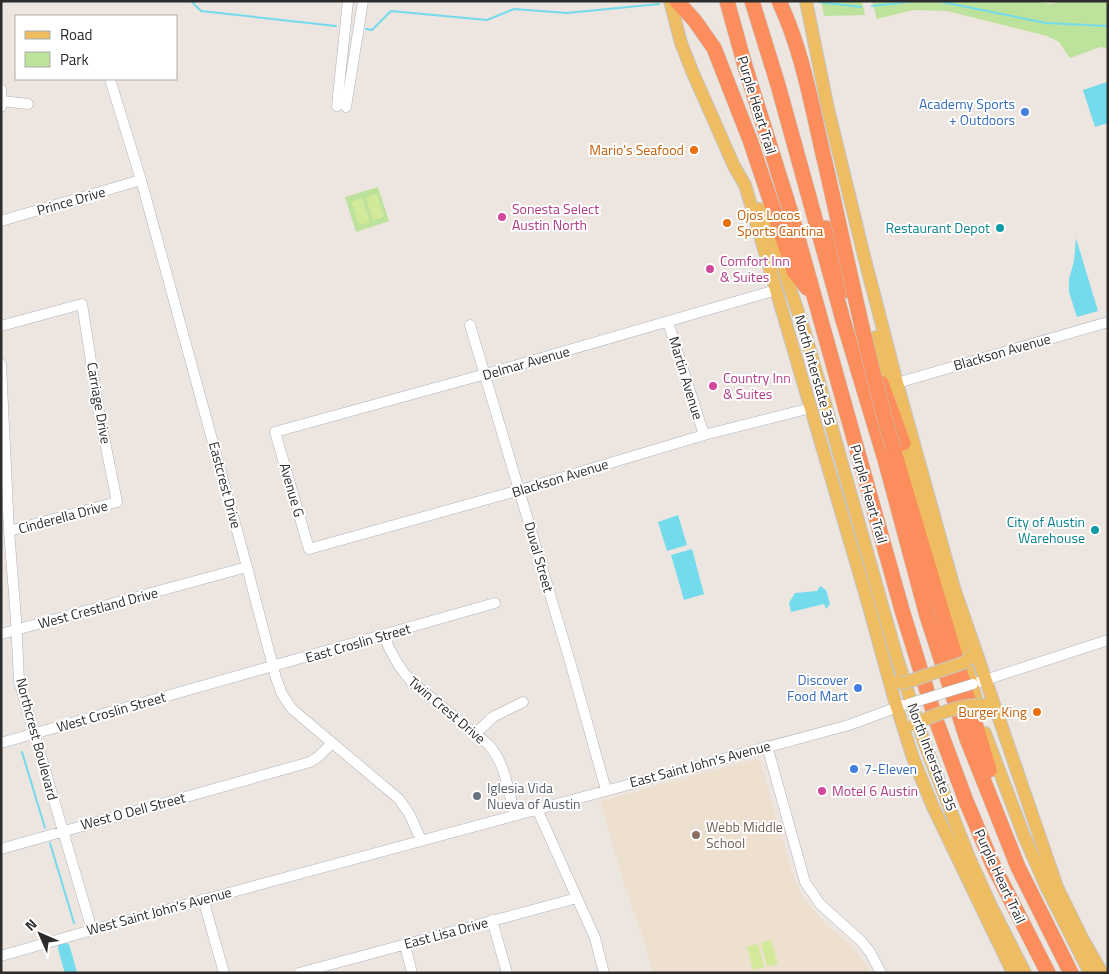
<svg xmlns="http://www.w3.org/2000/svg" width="1109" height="974" font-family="'Titillium Web',sans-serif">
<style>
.education{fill:#eee0cf}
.green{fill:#bde29c}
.pitch{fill:#d1e998}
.water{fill:#74dbed}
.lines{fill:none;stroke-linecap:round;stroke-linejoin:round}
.stream{stroke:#74dbed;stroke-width:2}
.river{stroke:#74dbed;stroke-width:12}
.minor-casing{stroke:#afb3bc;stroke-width:11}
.major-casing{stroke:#c4c4c4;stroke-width:14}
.highway-casing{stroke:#c4c4c4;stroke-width:16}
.minor{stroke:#fff;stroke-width:10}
.major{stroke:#eebd62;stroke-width:12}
.highway{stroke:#fb8e5c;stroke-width:15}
.minor-bridge-casing{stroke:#afb3bc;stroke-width:11;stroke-linecap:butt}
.major-bridge-casing{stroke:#c4c4c4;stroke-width:14;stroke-linecap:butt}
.highway-bridge-casing{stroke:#c4c4c4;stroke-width:16;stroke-linecap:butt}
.minor-bridge{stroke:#fff;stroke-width:10}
.major-bridge{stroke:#eebd62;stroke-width:12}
.highway-bridge{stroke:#fb8e5c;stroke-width:15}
.shop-dot{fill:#3f7fe0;stroke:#fff;stroke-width:2}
.food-dot{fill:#e8710a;stroke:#fff;stroke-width:2}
.hotel-dot{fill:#d1479c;stroke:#fff;stroke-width:2}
.culture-dot{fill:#0f9aa8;stroke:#fff;stroke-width:2}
.worship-dot{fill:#6b7280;stroke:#fff;stroke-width:2}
.education-dot{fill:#8d6e63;stroke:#fff;stroke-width:2}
.labels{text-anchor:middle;stroke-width:4;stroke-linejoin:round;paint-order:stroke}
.shop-label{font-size:14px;fill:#366cbe;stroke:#fff;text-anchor:end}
.street-label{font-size:14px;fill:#2c2c2c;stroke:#fff}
.food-label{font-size:14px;fill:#c56008;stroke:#fff;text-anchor:end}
.hotel-label{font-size:14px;fill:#b23c85;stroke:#fff;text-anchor:start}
.culture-label{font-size:14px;fill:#0d838f;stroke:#fff;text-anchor:end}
.worship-label{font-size:14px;fill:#5b616d;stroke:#fff;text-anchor:start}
.education-label{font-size:14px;fill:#785e54;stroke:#fff;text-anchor:start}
</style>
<rect width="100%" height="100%" fill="#ede5df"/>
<!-- education -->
<path class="education" d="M 759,758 L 791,869 L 800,892 L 824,923 L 851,945 L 869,968 L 870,973 L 653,973 L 646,946 L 624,883 L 600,801 Z"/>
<!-- green -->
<path class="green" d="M 821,1 L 862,1 L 865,15 L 824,16 Z
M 872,1 L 1031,1 L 1051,4 L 1061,1 L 1107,1 L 1108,48 L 1100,47 L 1070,58 L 1059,42 L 1047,36 L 947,11 L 913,10 L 877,19 Z
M 378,187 L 389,221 L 356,232 L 345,197 Z"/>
<!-- pitch -->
<path class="pitch" d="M 377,194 L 384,217 L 373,221 L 366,197 Z
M 362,198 L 370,222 L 359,225 L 351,202 Z
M 771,940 L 778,964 L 767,966 L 761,943 Z
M 758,944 L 764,967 L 753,970 L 747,946 Z"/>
<!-- water -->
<path class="water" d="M 1107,82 L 1108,123 L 1095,127 L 1083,90 Z
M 1076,238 L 1098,311 L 1077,317 L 1069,292 L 1069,279 L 1074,261 Z
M 678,515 L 687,545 L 667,551 L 658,522 Z
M 692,549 L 704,594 L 684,600 L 671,555 Z
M 820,586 L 826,590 L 830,604 L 826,609 L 824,604 L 791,612 L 789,603 L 795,593 L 817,591 Z"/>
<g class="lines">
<!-- stream -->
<path class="stream" d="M 191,1 L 201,11 L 336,26
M 937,1 L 1046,23 L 1108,26
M 819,2 L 861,7
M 872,6 L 915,1
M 366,29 L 372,30 L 391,11 L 487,20 L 514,9 L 567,13 L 659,4
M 22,752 L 45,828
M 50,843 L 74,923"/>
<!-- river -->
<path class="river" d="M 64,948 L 71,973"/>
<defs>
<path id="minor" d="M 110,79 L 141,180 L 247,567 L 276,678 L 282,694 L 292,709 L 399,799 L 410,815 L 421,840
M 1,89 L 1,107
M 2,101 L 28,104
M 337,106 L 348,1
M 346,107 L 363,1
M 1,221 L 141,180
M 776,290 L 493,372 L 275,432 L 309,549 L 520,490 L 704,435 L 811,408
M 668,322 L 704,435
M 470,325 L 571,665 L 606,790
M 1,326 L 82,304 L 99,412 L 117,502 L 9,531
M 1,364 L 9,531 L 16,619 L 19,681 L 92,930
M 897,383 L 1108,322
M 1,634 L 247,567
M 384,636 C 391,654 398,667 411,681 L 489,745 C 506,765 508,791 515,815
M 973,684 L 1108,640
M 475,734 L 493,717 L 523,702
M 1,743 L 495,603
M 767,746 L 805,882 L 820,904 L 860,940 L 870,952 L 881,973
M 537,809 L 595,938 L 604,973
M 1,849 L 310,762 L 318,757 L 332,743
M 203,899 L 224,973
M 492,920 L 507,973
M 405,945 L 412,973
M 1,956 L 92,930 L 849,725 L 903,705
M 299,973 L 577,898"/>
<path id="major" d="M 670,1 L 681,43 L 692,71 L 734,166 L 745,185 L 752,208 L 868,603 L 894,698 L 913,758 L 933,807 L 1013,973
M 806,1 L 828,109 L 865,260 L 897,383 L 954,588 L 1057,887 L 1083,940 L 1102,973
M 760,209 L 778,252 L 805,333 L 897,658 L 925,745 L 968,855 L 990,904 L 1025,973
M 876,337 L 890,393
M 901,434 L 980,713
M 985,733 L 1024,836 L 1046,886 L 1090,973"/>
<path id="highway" d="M 677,1 L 695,21 L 714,48 L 750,140 L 794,271 L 807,288
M 727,1 L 745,66 L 790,210 L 902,610 L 936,720 L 966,801 L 993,865 L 1048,973
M 752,1 L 778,85 L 843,320 L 886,463 L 927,616 L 967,739 L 1018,867 L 1071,973
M 826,228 L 849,291
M 881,383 L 903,443
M 893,448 L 989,770"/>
</defs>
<!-- minor casing -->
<use href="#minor" class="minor-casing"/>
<!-- major casing -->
<use href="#major" class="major-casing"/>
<!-- highway casing -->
<use href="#highway" class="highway-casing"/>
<!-- minor -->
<use href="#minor" class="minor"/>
<!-- major -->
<use href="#major" class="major"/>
<!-- highway -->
<use href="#highway" class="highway"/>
<defs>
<path id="minor-bridge" d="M 908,704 L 973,684"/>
<path id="major-bridge" d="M 898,682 L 904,683 L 963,663 L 970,658
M 914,725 C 932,715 965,703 985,705"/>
<path id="highway-bridge" d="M 779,1 C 802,50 811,102 823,154 C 846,252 865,351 893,448"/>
</defs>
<!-- minor-bridge casing -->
<use href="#minor-bridge" class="minor-bridge-casing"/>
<!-- major-bridge casing -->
<use href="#major-bridge" class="major-bridge-casing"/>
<!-- highway-bridge casing -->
<use href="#highway-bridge" class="highway-bridge-casing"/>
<!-- minor-bridge -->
<use href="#minor-bridge" class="minor-bridge"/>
<!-- major-bridge -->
<use href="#major-bridge" class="major-bridge"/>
<!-- highway-bridge -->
<use href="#highway-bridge" class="highway-bridge"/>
</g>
<!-- markers -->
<g class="shop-dot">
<circle cx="1025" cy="112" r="5"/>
<circle cx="858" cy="688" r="5"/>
<circle cx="854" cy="769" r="5"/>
</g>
<g class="food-dot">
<circle cx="694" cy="150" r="5"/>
<circle cx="727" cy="223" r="5"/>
<circle cx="1037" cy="712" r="5"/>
</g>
<g class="hotel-dot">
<circle cx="502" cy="217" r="5"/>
<circle cx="710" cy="269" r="5"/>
<circle cx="713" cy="386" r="5"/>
<circle cx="822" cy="791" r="5"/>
</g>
<g class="culture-dot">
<circle cx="1000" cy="228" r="5"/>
<circle cx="1095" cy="530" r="5"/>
</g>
<circle class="worship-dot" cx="477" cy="796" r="5"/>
<circle class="education-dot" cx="696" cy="835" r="5"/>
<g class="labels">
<!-- shop labels -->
<g class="shop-label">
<text x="1015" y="109">Academy Sports<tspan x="1015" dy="16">+ Outdoors</tspan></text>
<text x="848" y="685">Discover<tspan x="848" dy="16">Food Mart</tspan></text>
<text x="864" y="774" text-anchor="start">7-Eleven</text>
</g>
<!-- street labels -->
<g class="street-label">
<text transform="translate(757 105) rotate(73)" y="5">Purple Heart Trail</text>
<text transform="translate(71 201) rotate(-16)" y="5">Prince Drive</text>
<text transform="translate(1002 352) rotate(-16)" y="5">Blackson Avenue</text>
<text transform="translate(526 363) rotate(-16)" y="5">Delmar Avenue</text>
<text transform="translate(815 370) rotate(74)" y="5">North Interstate 35</text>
<text transform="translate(686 378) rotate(73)" y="5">Martin Avenue</text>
<text transform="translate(99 403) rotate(80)" y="5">Carriage Drive</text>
<text transform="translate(560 478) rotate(-17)" y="5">Blackson Avenue</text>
<text transform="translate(225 485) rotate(75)" y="5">Eastcrest Drive</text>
<text transform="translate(292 490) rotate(74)" y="5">Avenue G</text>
<text transform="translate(869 494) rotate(74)" y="5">Purple Heart Trail</text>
<text transform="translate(63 517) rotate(-15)" y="5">Cinderella Drive</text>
<text transform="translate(539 557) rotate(74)" y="5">Duval Street</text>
<text transform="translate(98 608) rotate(-15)" y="5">West Crestland Drive</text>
<text transform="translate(358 643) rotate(-16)" y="5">East Croslin Street</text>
<text transform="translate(447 710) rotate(40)" y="5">Twin Crest Drive</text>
<text transform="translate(111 712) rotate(-16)" y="5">West Croslin Street</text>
<text transform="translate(37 739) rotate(75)" y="5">Northcrest Boulevard</text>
<text transform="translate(932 757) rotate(69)" y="5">North Interstate 35</text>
<text transform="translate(700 764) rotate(-15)" y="5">East Saint John's Avenue</text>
<text transform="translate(133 811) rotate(-15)" y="5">West O Dell Street</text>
<text transform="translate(1000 876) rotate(65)" y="5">Purple Heart Trail</text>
<text transform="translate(159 911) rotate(-15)" y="5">West Saint John's Avenue</text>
<text transform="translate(446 933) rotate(-15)" y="5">East Lisa Drive</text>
</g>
<!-- food labels -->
<g class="food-label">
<text x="684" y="155">Mario's Seafood</text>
<text x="737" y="220" text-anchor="start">Ojos Locos<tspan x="737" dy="16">Sports Cantina</tspan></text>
<text x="1027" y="717">Burger King</text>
</g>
<!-- hotel labels -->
<g class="hotel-label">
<text x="512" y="214">Sonesta Select<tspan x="512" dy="16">Austin North</tspan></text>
<text x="720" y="266">Comfort Inn<tspan x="720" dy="16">&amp; Suites</tspan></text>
<text x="723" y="383">Country Inn<tspan x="723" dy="16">&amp; Suites</tspan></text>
<text x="832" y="796">Motel 6 Austin</text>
</g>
<!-- culture labels -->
<g class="culture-label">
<text x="990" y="233">Restaurant Depot</text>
<text x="1085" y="527">City of Austin<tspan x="1085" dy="16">Warehouse</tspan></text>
</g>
<!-- worship labels -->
<g class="worship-label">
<text x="487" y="793">Iglesia Vida<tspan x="487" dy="16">Nueva of Austin</tspan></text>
</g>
<!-- education labels -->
<g class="education-label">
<text x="706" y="832">Webb Middle<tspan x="706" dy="16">School</tspan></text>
</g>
</g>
<!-- border -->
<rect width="1109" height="974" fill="none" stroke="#2c2c2c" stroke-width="5"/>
<!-- legend -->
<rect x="15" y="15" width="162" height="65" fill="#ffffff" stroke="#ababab"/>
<rect x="25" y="31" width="25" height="8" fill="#eebd62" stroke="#ababab"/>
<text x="60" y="40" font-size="15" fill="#2c2c2c">Road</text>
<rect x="25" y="52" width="25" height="15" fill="#bde29c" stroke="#ababab"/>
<text x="60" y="65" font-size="15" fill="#2c2c2c">Park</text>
<!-- north arrow -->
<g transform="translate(40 934) rotate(315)" stroke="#ffffff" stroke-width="4" paint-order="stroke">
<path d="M0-4L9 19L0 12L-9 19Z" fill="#2c2c2c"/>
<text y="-8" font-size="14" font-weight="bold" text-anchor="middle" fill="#2c2c2c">N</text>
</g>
</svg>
